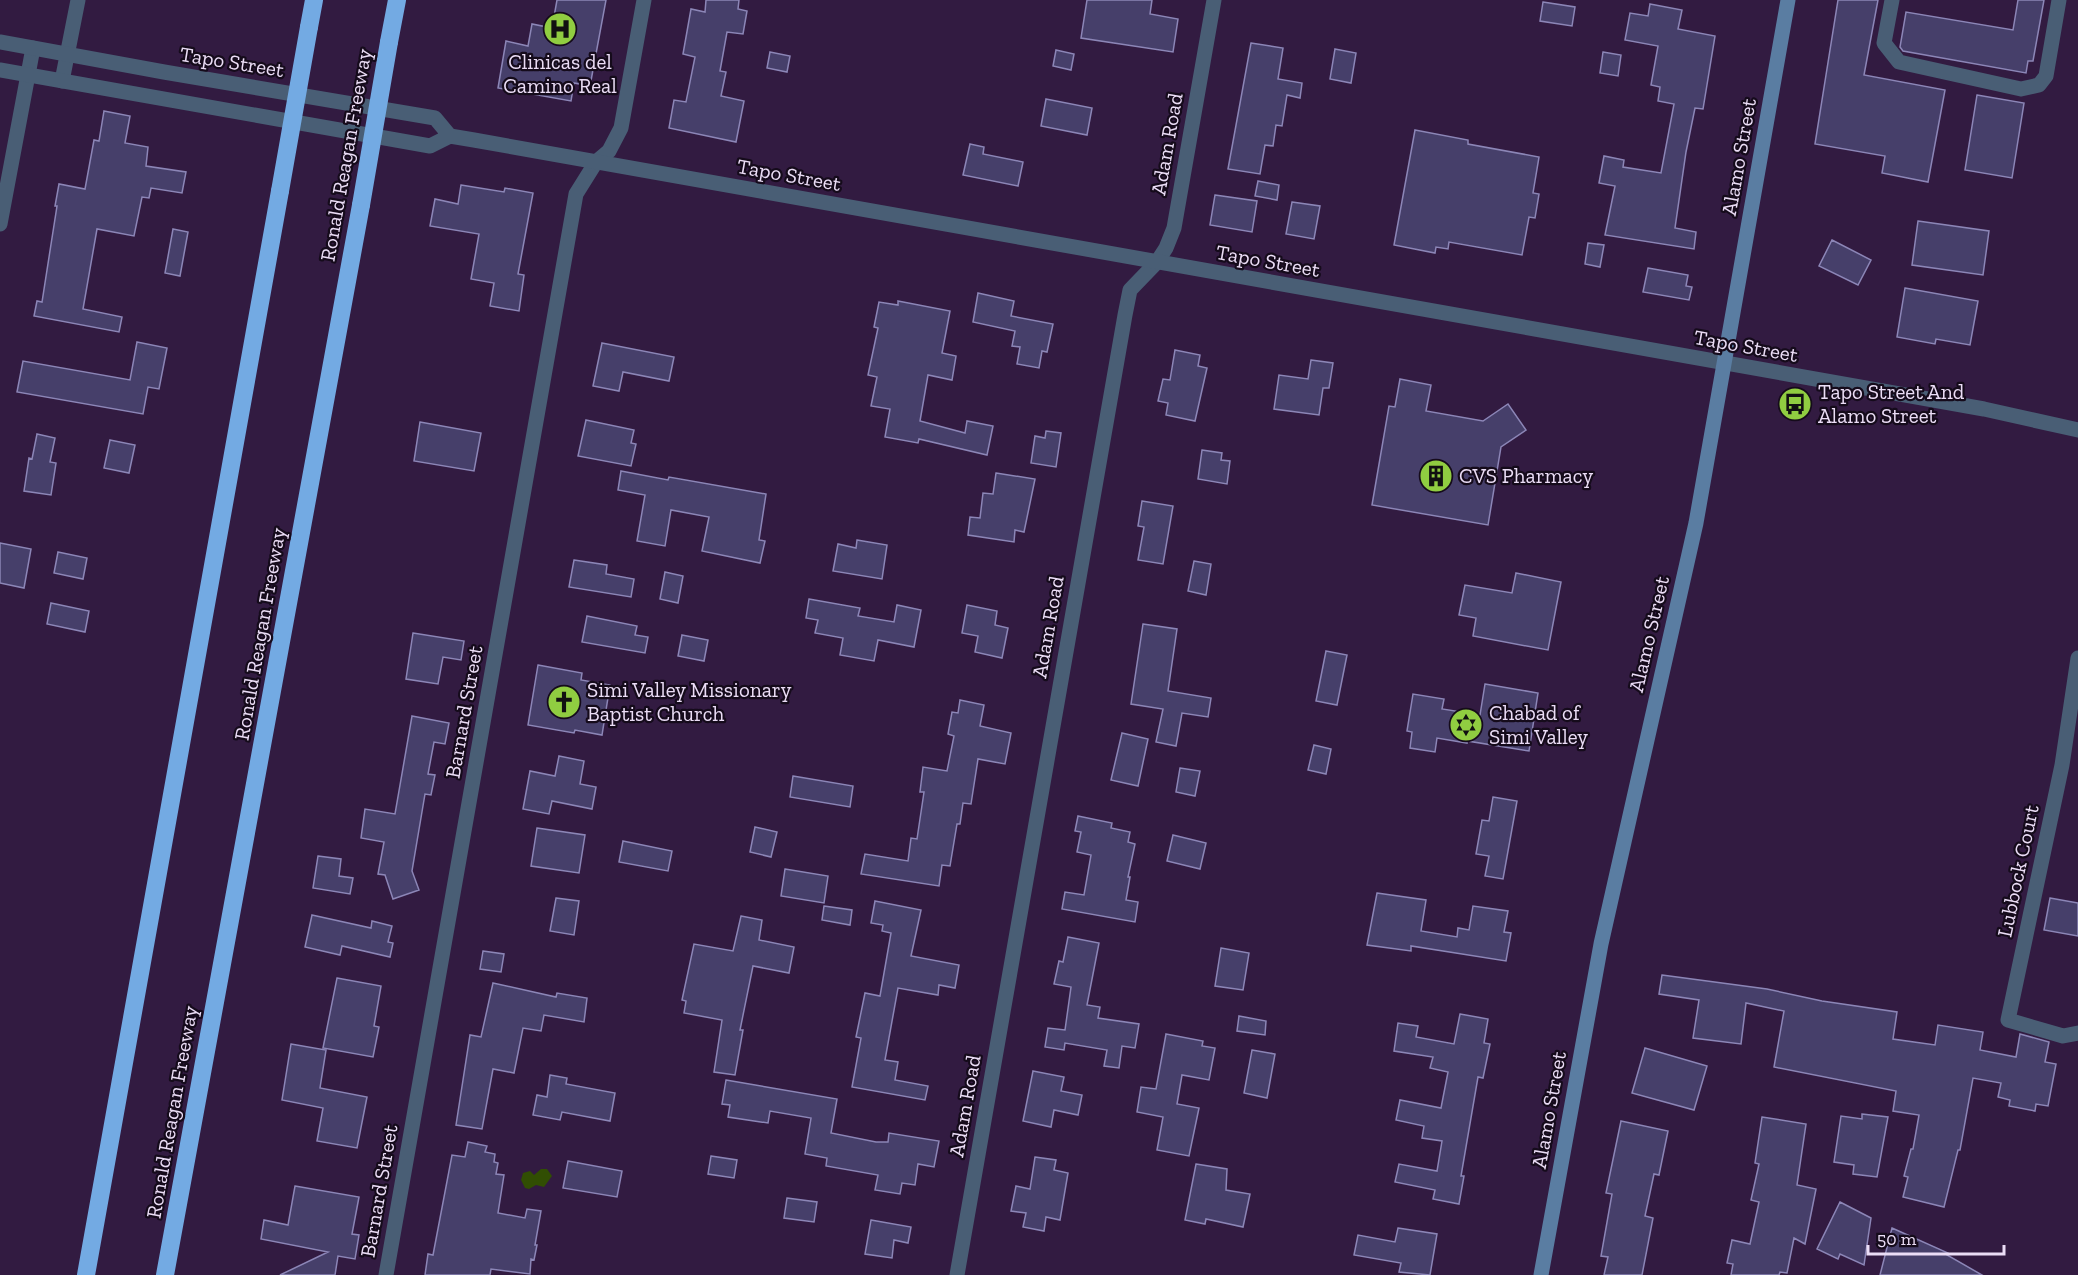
<svg xmlns="http://www.w3.org/2000/svg" width="2078" height="1275" font-family="'Zilla Slab',serif">
<style>
.water{fill:#314e03}
.building{fill:#463f6a;stroke:#8c86b7;stroke-width:1.5}
.lines{fill:none;stroke-linecap:round;stroke-linejoin:round}
.minor{stroke:#495e75;stroke-width:15}
.tertiary{stroke:#495e75;stroke-width:15}
.secondary{stroke:#5a7da2;stroke-width:15}
.motorway{stroke:#73aae3;stroke-width:18}
.motorway-bridge{stroke:#73aae3;stroke-width:18}
.labels{text-anchor:middle;stroke-width:4.5;stroke-linejoin:round;paint-order:stroke}
.street-label{font-size:21px;fill:#ebddf6;stroke:#150b1b}
.poi-label{font-size:21px;fill:#ebddf6;stroke:#150b1b;text-anchor:start}
</style>
<rect width="100%" height="100%" fill="#321b41"/>
<!-- water -->
<path class="water" d="M 541,1169 L 547,1169 L 552,1176 L 544,1187 L 536,1185 L 529,1189 L 525,1188 L 521,1180 L 523,1173 L 530,1171 L 534,1175 Z"/>
<!-- building -->
<path class="building" d="M 557,0 L 606,0 L 590,86 L 574,83 L 571,101 L 498,88 L 506,41 L 528,46 L 532,24 L 552,28 Z
M 706,0 L 739,0 L 738,9 L 747,11 L 743,34 L 727,32 L 720,71 L 726,72 L 721,96 L 744,101 L 736,142 L 669,128 L 674,100 L 686,102 L 695,57 L 683,54 L 691,9 L 705,12 Z
M 1087,0 L 1152,0 L 1150,14 L 1178,19 L 1173,52 L 1081,38 Z
M 1838,0 L 1878,0 L 1864,75 L 1945,90 L 1928,182 L 1882,173 L 1885,156 L 1815,144 Z
M 2018,0 L 2044,0 L 2033,61 L 2028,61 L 2026,73 L 1903,51 L 1900,47 L 1906,12 L 2013,30 Z
M 1543,2 L 1575,7 L 1572,26 L 1540,21 Z
M 1650,4 L 1682,10 L 1678,29 L 1715,36 L 1703,109 L 1695,108 L 1686,152 L 1675,228 L 1696,232 L 1694,249 L 1605,235 L 1615,186 L 1599,183 L 1604,156 L 1624,160 L 1623,167 L 1661,173 L 1674,104 L 1658,101 L 1660,87 L 1651,85 L 1658,46 L 1625,40 L 1630,13 L 1648,16 Z
M 1251,43 L 1283,48 L 1278,79 L 1302,83 L 1300,98 L 1287,95 L 1282,126 L 1276,125 L 1273,146 L 1265,145 L 1260,174 L 1228,169 Z
M 1335,49 L 1356,53 L 1351,83 L 1330,79 Z
M 1056,50 L 1074,54 L 1071,70 L 1053,66 Z
M 770,52 L 790,56 L 787,72 L 767,68 Z
M 1603,52 L 1621,55 L 1618,76 L 1600,73 Z
M 1977,95 L 2024,103 L 2012,178 L 1965,170 Z
M 1046,99 L 1092,108 L 1087,135 L 1041,126 Z
M 104,111 L 130,116 L 125,143 L 148,147 L 146,166 L 186,172 L 182,193 L 151,188 L 149,198 L 142,197 L 134,236 L 97,229 L 83,309 L 122,317 L 119,332 L 34,316 L 37,301 L 42,302 L 57,206 L 55,206 L 59,184 L 85,189 L 94,140 L 99,141 Z
M 1415,130 L 1468,140 L 1468,144 L 1539,157 L 1533,193 L 1539,194 L 1535,218 L 1529,217 L 1522,255 L 1449,242 L 1448,249 L 1436,247 L 1435,253 L 1394,245 Z
M 970,144 L 984,147 L 983,154 L 1023,162 L 1018,186 L 963,175 Z
M 1258,181 L 1279,185 L 1277,200 L 1255,196 Z
M 461,185 L 504,192 L 505,188 L 533,193 L 518,274 L 524,275 L 519,311 L 490,306 L 494,283 L 471,279 L 479,234 L 430,226 L 435,199 L 458,204 Z
M 1215,195 L 1257,201 L 1252,232 L 1210,225 Z
M 1292,202 L 1320,206 L 1314,239 L 1286,234 Z
M 1918,221 L 1989,231 L 1983,275 L 1912,265 Z
M 173,229 L 188,232 L 180,276 L 165,273 Z
M 1832,240 L 1871,260 L 1858,285 L 1819,266 Z
M 1588,243 L 1604,245 L 1600,267 L 1585,264 Z
M 1648,268 L 1688,275 L 1686,286 L 1692,287 L 1689,300 L 1643,292 Z
M 1905,288 L 1978,301 L 1970,345 L 1936,339 L 1935,344 L 1897,337 Z
M 978,293 L 1014,301 L 1011,316 L 1053,324 L 1047,352 L 1042,351 L 1039,368 L 1017,364 L 1020,347 L 1012,346 L 1015,331 L 973,322 Z
M 898,301 L 950,311 L 942,353 L 956,356 L 952,380 L 928,375 L 920,421 L 965,433 L 967,421 L 993,426 L 987,455 L 919,439 L 918,443 L 885,437 L 890,409 L 871,406 L 877,377 L 868,375 L 878,328 L 874,327 L 879,302 L 898,305 Z
M 137,342 L 167,348 L 159,389 L 148,387 L 143,414 L 17,392 L 23,361 L 130,380 Z
M 602,343 L 674,357 L 669,381 L 623,372 L 619,391 L 593,386 Z
M 1175,350 L 1200,355 L 1198,366 L 1207,368 L 1195,421 L 1166,415 L 1168,403 L 1158,401 L 1163,379 L 1170,380 Z
M 1311,360 L 1333,363 L 1329,388 L 1323,388 L 1319,415 L 1274,409 L 1279,375 L 1308,379 Z
M 1400,379 L 1431,385 L 1426,411 L 1483,421 L 1508,404 L 1526,430 L 1501,447 L 1488,525 L 1372,505 L 1389,406 L 1395,407 Z
M 586,420 L 634,430 L 631,443 L 636,444 L 631,466 L 578,456 Z
M 420,422 L 481,433 L 474,471 L 414,461 Z
M 1046,431 L 1061,433 L 1056,467 L 1031,463 L 1035,436 L 1045,438 Z
M 37,434 L 55,438 L 50,462 L 56,463 L 51,495 L 24,491 L 29,458 L 32,459 Z
M 110,440 L 135,445 L 129,473 L 104,468 Z
M 1202,450 L 1222,453 L 1221,460 L 1230,461 L 1227,484 L 1198,479 Z
M 621,471 L 668,480 L 669,477 L 766,494 L 759,540 L 765,541 L 760,563 L 702,551 L 709,517 L 671,510 L 665,546 L 637,541 L 645,495 L 618,490 Z
M 996,473 L 1035,479 L 1024,532 L 1015,530 L 1014,542 L 968,535 L 970,517 L 980,518 L 983,493 L 993,494 Z
M 1142,501 L 1173,506 L 1163,564 L 1138,560 L 1144,527 L 1138,526 Z
M 857,540 L 887,545 L 882,579 L 833,571 L 838,544 L 856,548 Z
M 0,543 L 31,549 L 24,588 L 0,583 Z
M 58,552 L 87,558 L 83,579 L 54,573 Z
M 574,560 L 607,565 L 606,574 L 634,579 L 631,597 L 569,587 Z
M 1194,561 L 1211,564 L 1206,595 L 1188,591 Z
M 665,572 L 683,576 L 678,603 L 660,599 Z
M 1516,573 L 1561,582 L 1548,650 L 1473,636 L 1476,618 L 1459,615 L 1465,585 L 1512,593 Z
M 809,599 L 860,608 L 858,616 L 894,622 L 897,605 L 921,610 L 914,647 L 878,640 L 874,661 L 840,655 L 843,638 L 815,633 L 818,620 L 806,618 Z
M 51,603 L 89,611 L 85,632 L 47,624 Z
M 967,605 L 997,611 L 995,625 L 1008,628 L 1002,658 L 975,652 L 978,636 L 962,633 Z
M 587,616 L 637,626 L 635,635 L 648,637 L 645,653 L 582,642 Z
M 1143,624 L 1177,629 L 1168,691 L 1211,698 L 1208,717 L 1182,713 L 1176,746 L 1156,742 L 1163,709 L 1131,704 Z
M 413,633 L 464,641 L 461,660 L 443,657 L 438,684 L 406,679 Z
M 682,635 L 708,640 L 704,661 L 678,656 Z
M 1326,651 L 1347,655 L 1337,705 L 1316,701 Z
M 538,665 L 582,673 L 581,680 L 610,685 L 602,735 L 575,730 L 574,733 L 528,725 Z
M 1485,684 L 1538,693 L 1529,751 L 1467,741 L 1467,743 L 1437,738 L 1435,752 L 1410,748 L 1412,732 L 1407,731 L 1413,694 L 1444,699 L 1442,709 L 1480,715 Z
M 960,700 L 984,705 L 980,726 L 1011,733 L 1005,764 L 978,759 L 971,804 L 963,803 L 960,824 L 957,824 L 950,866 L 942,865 L 939,886 L 861,874 L 865,854 L 908,861 L 911,838 L 917,839 L 924,792 L 920,792 L 923,767 L 947,771 L 954,736 L 948,734 L 952,712 L 958,713 Z
M 412,716 L 449,723 L 445,744 L 434,742 L 428,774 L 435,775 L 431,795 L 425,794 L 412,871 L 419,890 L 393,899 L 385,875 L 378,874 L 384,842 L 361,838 L 365,809 L 395,814 Z
M 1122,733 L 1148,739 L 1138,786 L 1111,780 Z
M 1314,745 L 1331,749 L 1326,774 L 1308,770 Z
M 559,756 L 584,761 L 580,784 L 596,787 L 592,809 L 552,801 L 549,814 L 523,809 L 530,771 L 555,776 Z
M 1180,768 L 1200,771 L 1195,796 L 1176,792 Z
M 793,776 L 853,786 L 850,807 L 790,797 Z
M 1493,797 L 1517,801 L 1503,879 L 1485,876 L 1489,856 L 1476,854 L 1482,820 L 1489,821 Z
M 1078,816 L 1112,823 L 1111,828 L 1130,832 L 1128,842 L 1135,844 L 1128,877 L 1130,877 L 1126,900 L 1138,902 L 1135,922 L 1062,909 L 1065,892 L 1084,895 L 1091,855 L 1077,852 L 1081,832 L 1075,831 Z
M 755,827 L 777,832 L 771,857 L 750,852 Z
M 537,828 L 585,835 L 579,873 L 531,866 Z
M 1173,835 L 1206,843 L 1200,869 L 1167,861 Z
M 623,841 L 672,851 L 668,871 L 619,862 Z
M 318,856 L 341,859 L 339,876 L 353,878 L 350,894 L 313,888 Z
M 785,869 L 828,876 L 824,903 L 781,896 Z
M 1377,893 L 1426,900 L 1421,931 L 1457,937 L 1458,928 L 1469,930 L 1473,906 L 1508,911 L 1504,932 L 1511,933 L 1506,961 L 1411,946 L 1411,951 L 1367,945 Z
M 556,898 L 579,901 L 574,935 L 550,931 Z
M 2050,898 L 2078,903 L 2078,936 L 2044,930 Z
M 875,901 L 921,910 L 911,956 L 959,965 L 955,988 L 939,985 L 938,995 L 898,988 L 885,1060 L 898,1062 L 895,1080 L 928,1086 L 925,1100 L 852,1087 L 861,1038 L 856,1037 L 865,993 L 880,996 L 891,933 L 882,931 L 883,925 L 871,923 Z
M 824,906 L 852,910 L 850,925 L 822,920 Z
M 312,915 L 371,928 L 372,921 L 392,926 L 388,942 L 393,943 L 390,957 L 342,946 L 340,955 L 305,947 Z
M 741,916 L 762,920 L 759,940 L 794,947 L 789,973 L 753,966 L 740,1030 L 743,1030 L 735,1075 L 714,1072 L 722,1020 L 684,1013 L 686,1001 L 682,1000 L 694,944 L 733,951 Z
M 1068,937 L 1099,943 L 1087,1005 L 1100,1007 L 1098,1018 L 1139,1024 L 1135,1048 L 1122,1046 L 1119,1068 L 1104,1066 L 1107,1050 L 1065,1043 L 1064,1050 L 1045,1047 L 1048,1028 L 1065,1030 L 1071,987 L 1054,984 L 1059,961 L 1063,962 Z
M 1221,948 L 1249,953 L 1243,990 L 1215,986 Z
M 483,951 L 504,954 L 501,972 L 480,969 Z
M 1662,975 L 1767,989 L 1822,1001 L 1897,1012 L 1893,1039 L 1935,1045 L 1938,1025 L 1983,1032 L 1980,1050 L 2016,1057 L 2020,1034 L 2049,1042 L 2045,1062 L 2056,1064 L 2048,1106 L 2036,1104 L 2035,1111 L 2009,1106 L 2010,1100 L 1998,1097 L 2001,1083 L 1973,1078 L 1960,1150 L 1958,1150 L 1944,1207 L 1903,1197 L 1908,1177 L 1904,1176 L 1911,1149 L 1913,1149 L 1919,1115 L 1893,1111 L 1896,1091 L 1774,1067 L 1784,1011 L 1746,1003 L 1741,1044 L 1693,1038 L 1699,1000 L 1659,994 Z
M 337,978 L 381,986 L 374,1026 L 379,1027 L 373,1057 L 323,1048 Z
M 493,983 L 556,997 L 557,993 L 587,998 L 584,1022 L 544,1015 L 541,1031 L 523,1028 L 514,1073 L 493,1069 L 482,1129 L 456,1125 L 470,1035 L 481,1037 Z
M 1460,1014 L 1488,1019 L 1484,1043 L 1490,1044 L 1483,1078 L 1478,1077 L 1461,1176 L 1464,1176 L 1459,1204 L 1433,1199 L 1435,1190 L 1395,1182 L 1399,1164 L 1437,1171 L 1442,1141 L 1422,1138 L 1424,1126 L 1396,1120 L 1400,1100 L 1441,1108 L 1448,1072 L 1430,1068 L 1433,1057 L 1394,1051 L 1398,1023 L 1418,1026 L 1416,1037 L 1454,1044 Z
M 1239,1016 L 1266,1021 L 1265,1035 L 1237,1031 Z
M 1166,1034 L 1203,1041 L 1202,1046 L 1215,1048 L 1209,1080 L 1182,1075 L 1177,1104 L 1199,1108 L 1189,1156 L 1157,1150 L 1163,1117 L 1137,1112 L 1141,1087 L 1156,1089 Z
M 291,1044 L 326,1050 L 320,1088 L 367,1097 L 357,1148 L 317,1141 L 323,1108 L 282,1100 Z
M 1645,1048 L 1707,1066 L 1694,1110 L 1632,1093 Z
M 1252,1050 L 1275,1054 L 1267,1098 L 1244,1093 Z
M 1033,1071 L 1064,1077 L 1061,1091 L 1082,1095 L 1078,1115 L 1054,1110 L 1051,1127 L 1023,1121 Z
M 550,1075 L 567,1078 L 566,1084 L 615,1093 L 610,1121 L 562,1112 L 560,1120 L 533,1115 L 537,1095 L 547,1097 Z
M 726,1080 L 837,1099 L 831,1133 L 876,1142 L 888,1142 L 889,1133 L 939,1141 L 934,1167 L 918,1164 L 915,1185 L 902,1183 L 900,1194 L 875,1190 L 878,1175 L 826,1166 L 827,1158 L 805,1154 L 811,1118 L 770,1111 L 768,1123 L 728,1117 L 730,1105 L 722,1104 Z
M 1862,1114 L 1888,1117 L 1877,1177 L 1853,1174 L 1854,1165 L 1834,1162 L 1841,1116 L 1862,1119 Z
M 1762,1117 L 1806,1124 L 1797,1185 L 1816,1189 L 1805,1244 L 1794,1238 L 1787,1273 L 1780,1272 L 1779,1275 L 1731,1275 L 1733,1264 L 1727,1263 L 1732,1240 L 1750,1244 L 1759,1202 L 1751,1200 L 1759,1164 L 1755,1163 Z
M 1621,1121 L 1668,1131 L 1659,1175 L 1654,1174 L 1645,1216 L 1653,1218 L 1642,1275 L 1604,1275 L 1608,1257 L 1601,1256 L 1612,1194 L 1606,1193 Z
M 468,1142 L 487,1146 L 485,1152 L 495,1154 L 494,1162 L 498,1163 L 496,1174 L 504,1175 L 498,1213 L 525,1218 L 527,1209 L 541,1211 L 535,1245 L 537,1245 L 534,1260 L 531,1259 L 530,1274 L 491,1269 L 490,1275 L 425,1275 L 428,1254 L 433,1255 L 452,1155 L 465,1157 Z
M 711,1156 L 737,1160 L 734,1178 L 708,1174 Z
M 1035,1157 L 1056,1160 L 1054,1170 L 1068,1173 L 1060,1220 L 1046,1217 L 1044,1231 L 1023,1227 L 1026,1213 L 1011,1211 L 1016,1186 L 1030,1189 Z
M 568,1161 L 622,1171 L 617,1197 L 563,1188 Z
M 1196,1164 L 1227,1169 L 1226,1190 L 1250,1194 L 1243,1227 L 1206,1219 L 1205,1224 L 1185,1220 Z
M 295,1186 L 359,1197 L 352,1234 L 359,1235 L 355,1259 L 338,1256 L 335,1275 L 280,1275 L 328,1252 L 261,1239 L 264,1220 L 288,1225 Z
M 787,1198 L 817,1202 L 814,1222 L 784,1218 Z
M 1840,1202 L 1871,1218 L 1864,1265 L 1840,1254 L 1838,1259 L 1817,1249 Z
M 871,1220 L 911,1227 L 908,1243 L 894,1240 L 892,1258 L 865,1254 Z
M 1398,1228 L 1437,1234 L 1430,1275 L 1399,1272 L 1401,1263 L 1354,1255 L 1358,1235 L 1395,1242 Z
M 1892,1228 L 1948,1253 L 1947,1255 L 1982,1275 L 1880,1275 Z"/>
<g class="lines">
<!-- minor -->
<path class="minor" d="M 1892,0 L 1884,43 L 1899,62 L 2021,89 L 2039,85 L 2046,76 L 2059,0
M 62,81 L 78,0
M 0,224 L 33,48
M 2078,658 L 2062,765 L 2008,1020 L 2063,1036 L 2078,1033
M 386,1275 L 576,194 L 596,162 L 609,151 L 621,128 L 644,0
M 957,1275 L 1125,315 L 1130,290 L 1157,262 L 1166,248 L 1174,228 L 1214,0"/>
<!-- tertiary -->
<path class="tertiary" d="M 0,42 L 164,72 L 435,118 L 450,136
M 0,70 L 430,146 L 450,136 L 474,140 L 1984,409 L 2078,430"/>
<!-- secondary -->
<path class="secondary" d="M 1541,1275 L 1601,944 L 1696,523 L 1788,0"/>
<!-- motorway -->
<path class="motorway" d="M 309,27 L 314,0
M 389,42 L 397,0
M 86,1275 L 280,191
M 165,1275 L 361,205"/>
<!-- motorway-bridge -->
<path class="motorway-bridge" d="M 280,191 L 309,27
M 361,205 L 389,42"/>
</g>
<!-- icons -->
<defs>
<symbol id="hospital-disc" viewBox="-11 -11 22 22"><circle r="9.5" fill="#90cd41" stroke="#150b1b"/><path d="M-5-5h3v3.5h4V-5h3V5h-3V1.5h-4V5h-3Z" fill="#111"/></symbol>
<symbol id="bus-disc" viewBox="-11 -11 22 22"><circle r="9.5" fill="#90cd41" stroke="#150b1b"/><path d="M-5-6H5V4H4V6H2V4H-2V6H-4V4H-5ZM-3.5-4V0h7V-4ZM-3.5 1.2v1.5H-2V1.2ZM2 1.2v1.5H3.5V1.2Z" fill="#111"/></symbol>
<symbol id="building-disc" viewBox="-11 -11 22 22"><circle r="9.5" fill="#90cd41" stroke="#150b1b"/><path d="M-4-6H4V6H1V3H-1V6H-4ZM-2.5-4.3h1.7v1.8h-1.7ZM.8-4.3h1.7v1.8H.8ZM-2.5-1h1.7V.8h-1.7ZM.8-1h1.7V.8H.8Z" fill="#111"/></symbol>
<symbol id="church-disc" viewBox="-11 -11 22 22"><circle r="9.5" fill="#90cd41" stroke="#150b1b"/><path d="M-1.2-6h2.4v3.5h3.3v2.4h-3.3V6h-2.4V-.1h-3.3v-2.4h3.3Z" fill="#111"/></symbol>
<symbol id="synagogue-disc" viewBox="-11 -11 22 22"><circle r="9.5" fill="#90cd41" stroke="#150b1b"/><path d="M0-6.5L5.6 3.2H-5.6ZM0 6.5L5.6-3.2H-5.6Z" fill="#111"/></symbol>
</defs>
<g fill-rule="evenodd">
<use href="#hospital-disc" x="541" y="10" width="38" height="38"/>
<use href="#bus-disc" x="1776" y="385" width="38" height="38"/>
<use href="#building-disc" x="1417" y="457" width="38" height="38"/>
<use href="#church-disc" x="545" y="683" width="38" height="38"/>
<use href="#synagogue-disc" x="1447" y="706" width="38" height="38"/>
</g>
<g class="labels">
<!-- street labels -->
<g class="street-label">
<text transform="translate(232 62) rotate(9)" y="7">Tapo Street</text>
<text transform="translate(1167 144) rotate(-80)" y="7">Adam Road</text>
<text transform="translate(346 155) rotate(-80)" y="7">Ronald Reagan Freeway</text>
<text transform="translate(1739 157) rotate(-80)" y="7">Alamo Street</text>
<text transform="translate(789 175) rotate(10)" y="7">Tapo Street</text>
<text transform="translate(1268 261) rotate(10)" y="7">Tapo Street</text>
<text transform="translate(1746 346) rotate(10)" y="7">Tapo Street</text>
<text transform="translate(1048 627) rotate(-80)" y="7">Adam Road</text>
<text transform="translate(260 634) rotate(-80)" y="7">Ronald Reagan Freeway</text>
<text transform="translate(1649 634) rotate(-77)" y="7">Alamo Street</text>
<text transform="translate(464 712) rotate(-80)" y="7">Barnard Street</text>
<text transform="translate(2018 871) rotate(-78)" y="7">Lubbock Court</text>
<text transform="translate(965 1106) rotate(-80)" y="7">Adam Road</text>
<text transform="translate(1549 1110) rotate(-80)" y="7">Alamo Street</text>
<text transform="translate(172 1112) rotate(-80)" y="7">Ronald Reagan Freeway</text>
<text transform="translate(379 1191) rotate(-80)" y="7">Barnard Street</text>
</g>
<!-- poi labels -->
<g class="poi-label">
<text x="560" y="69" text-anchor="middle">Clinicas del<tspan x="560" dy="24">Camino Real</tspan></text>
<text x="1818" y="399">Tapo Street And<tspan x="1818" dy="24">Alamo Street</tspan></text>
<text x="1459" y="483">CVS Pharmacy</text>
<text x="587" y="697">Simi Valley Missionary<tspan x="587" dy="24">Baptist Church</tspan></text>
<text x="1489" y="720">Chabad of<tspan x="1489" dy="24">Simi Valley</tspan></text>
</g>
</g>
<!-- scale -->
<path d="M1868 1245v9h136v-9" fill="none" stroke="#ebddf6" stroke-width="3"/>
<text x="1877" y="1245" font-size="18" fill="#ebddf6" stroke="#150b1b" stroke-width="4.5" paint-order="stroke">50 m</text>
</svg>
